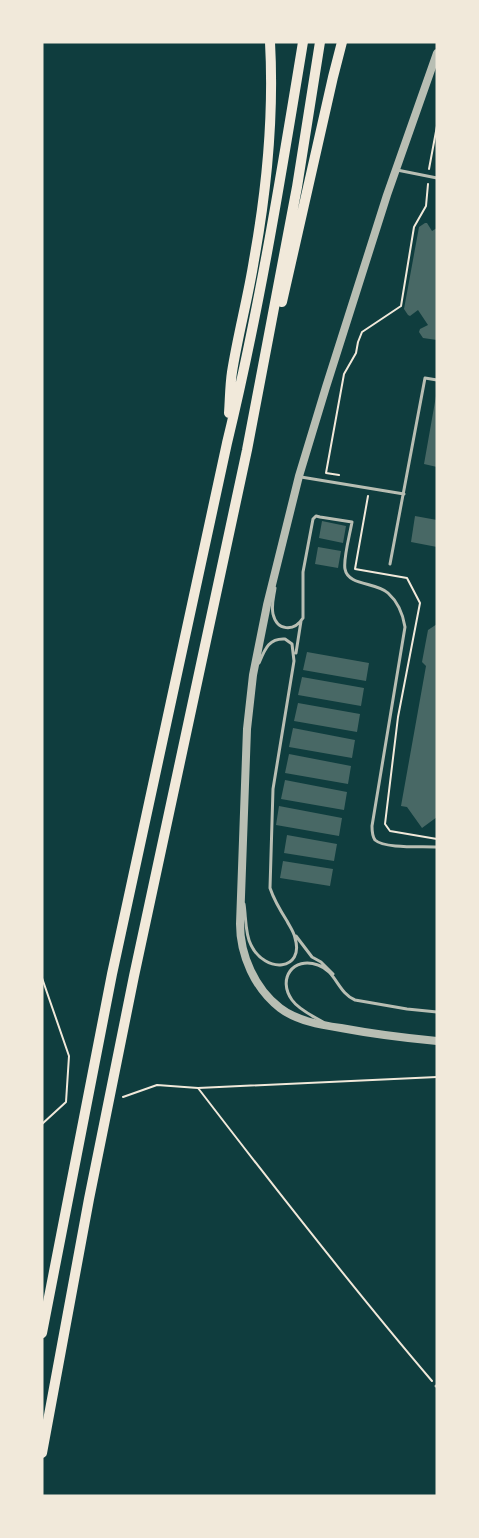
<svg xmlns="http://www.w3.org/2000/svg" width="479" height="1538" font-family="'PT Sans',sans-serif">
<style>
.building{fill:#486865}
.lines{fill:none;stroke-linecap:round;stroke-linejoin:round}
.path{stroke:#f1e9da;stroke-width:2}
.service{stroke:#b8beb3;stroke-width:3}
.tertiary{stroke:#b8beb3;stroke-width:8}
.trunk{stroke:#f1e9da;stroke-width:10}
</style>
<rect width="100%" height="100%" fill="#0f3d3e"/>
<!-- building -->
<path class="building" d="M 425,223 L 427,223 L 432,231 L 437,228 L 437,340 L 423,338 L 419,332 L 420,329 L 428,325 L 418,310 L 410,316 L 408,315 L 404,309 L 419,227 Z
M 436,396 L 437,397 L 437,467 L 424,464 Z
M 415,516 L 437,520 L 437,547 L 411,542 Z
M 322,521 L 346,526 L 343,543 L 319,538 Z
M 318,547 L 341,551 L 338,568 L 315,564 Z
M 437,624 L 437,817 L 422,828 L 407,807 L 401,806 L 426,666 L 422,662 L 428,630 Z
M 307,652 L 369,663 L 366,681 L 303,670 Z
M 302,677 L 364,688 L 361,706 L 298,695 Z
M 298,703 L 360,714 L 357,732 L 294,721 Z
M 293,728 L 355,740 L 352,758 L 289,747 Z
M 289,754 L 351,766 L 348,784 L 285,773 Z
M 285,780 L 347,792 L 344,810 L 281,799 Z
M 279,806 L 342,818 L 339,836 L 276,825 Z
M 287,835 L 337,844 L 334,861 L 284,853 Z
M 283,861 L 333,869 L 330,886 L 280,878 Z"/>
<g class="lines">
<!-- path -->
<path class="path" d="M 429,169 L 437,126
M 339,475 L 326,473 L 344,374 L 356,353 L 358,342 L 362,332 L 401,306 L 414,227 L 426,206 L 428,184
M 368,496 L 355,569 L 407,578 L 420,603 L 398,717 L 385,824 L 390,831 L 437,839
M 42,978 L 69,1056 L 66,1102 L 42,1124
M 198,1088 C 274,1187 351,1286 432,1381
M 123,1097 L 157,1085 L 198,1088 L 437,1077"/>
<!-- service -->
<path class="service" d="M 397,170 L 437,178
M 301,477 L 404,494
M 390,564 L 425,378 L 437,380
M 275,588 C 274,596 271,605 273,614 C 277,631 294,632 303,618 L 303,572 L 313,519 L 316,516 L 320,517 L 352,522 C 350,534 343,559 345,569 C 348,586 376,582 388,593 C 398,602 403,614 405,627 L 372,826 C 372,831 372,836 375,840 C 385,849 423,846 437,847
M 296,653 L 301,621
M 244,904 C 246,917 245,934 251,945 C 265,974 305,971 295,938 C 294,932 290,927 287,921 C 280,910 274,900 270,888 L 273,789 L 294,661 L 292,644 L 285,639 C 269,638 265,649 259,663
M 296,936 L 312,957 L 321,962 L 333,974
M 323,1022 C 313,1016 299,1010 292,1000 C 277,979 293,956 318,965 C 336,971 338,993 355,1000 L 407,1009 L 437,1012
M 436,1386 L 437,1386"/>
<!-- tertiary -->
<path class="tertiary" d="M 437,53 L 387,195 L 326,387 L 299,476 L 267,605 L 253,675 L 247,729 L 240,924 C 240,955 255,989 280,1008 C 297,1021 321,1025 341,1028 C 373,1034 405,1038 437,1041"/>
<!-- trunk -->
<path class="trunk" d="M 282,302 L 333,77 L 342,42
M 229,413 C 230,399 230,385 232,372 C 238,334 248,298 254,260 C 267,188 274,115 270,42
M 42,1333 L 112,974 L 227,443 C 259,311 281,176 303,42
M 42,1453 L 89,1199 L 134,976 L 247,450 L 297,187 L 320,42"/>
</g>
<!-- border -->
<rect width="479" height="1538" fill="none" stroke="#f1e9da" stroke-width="87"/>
</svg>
